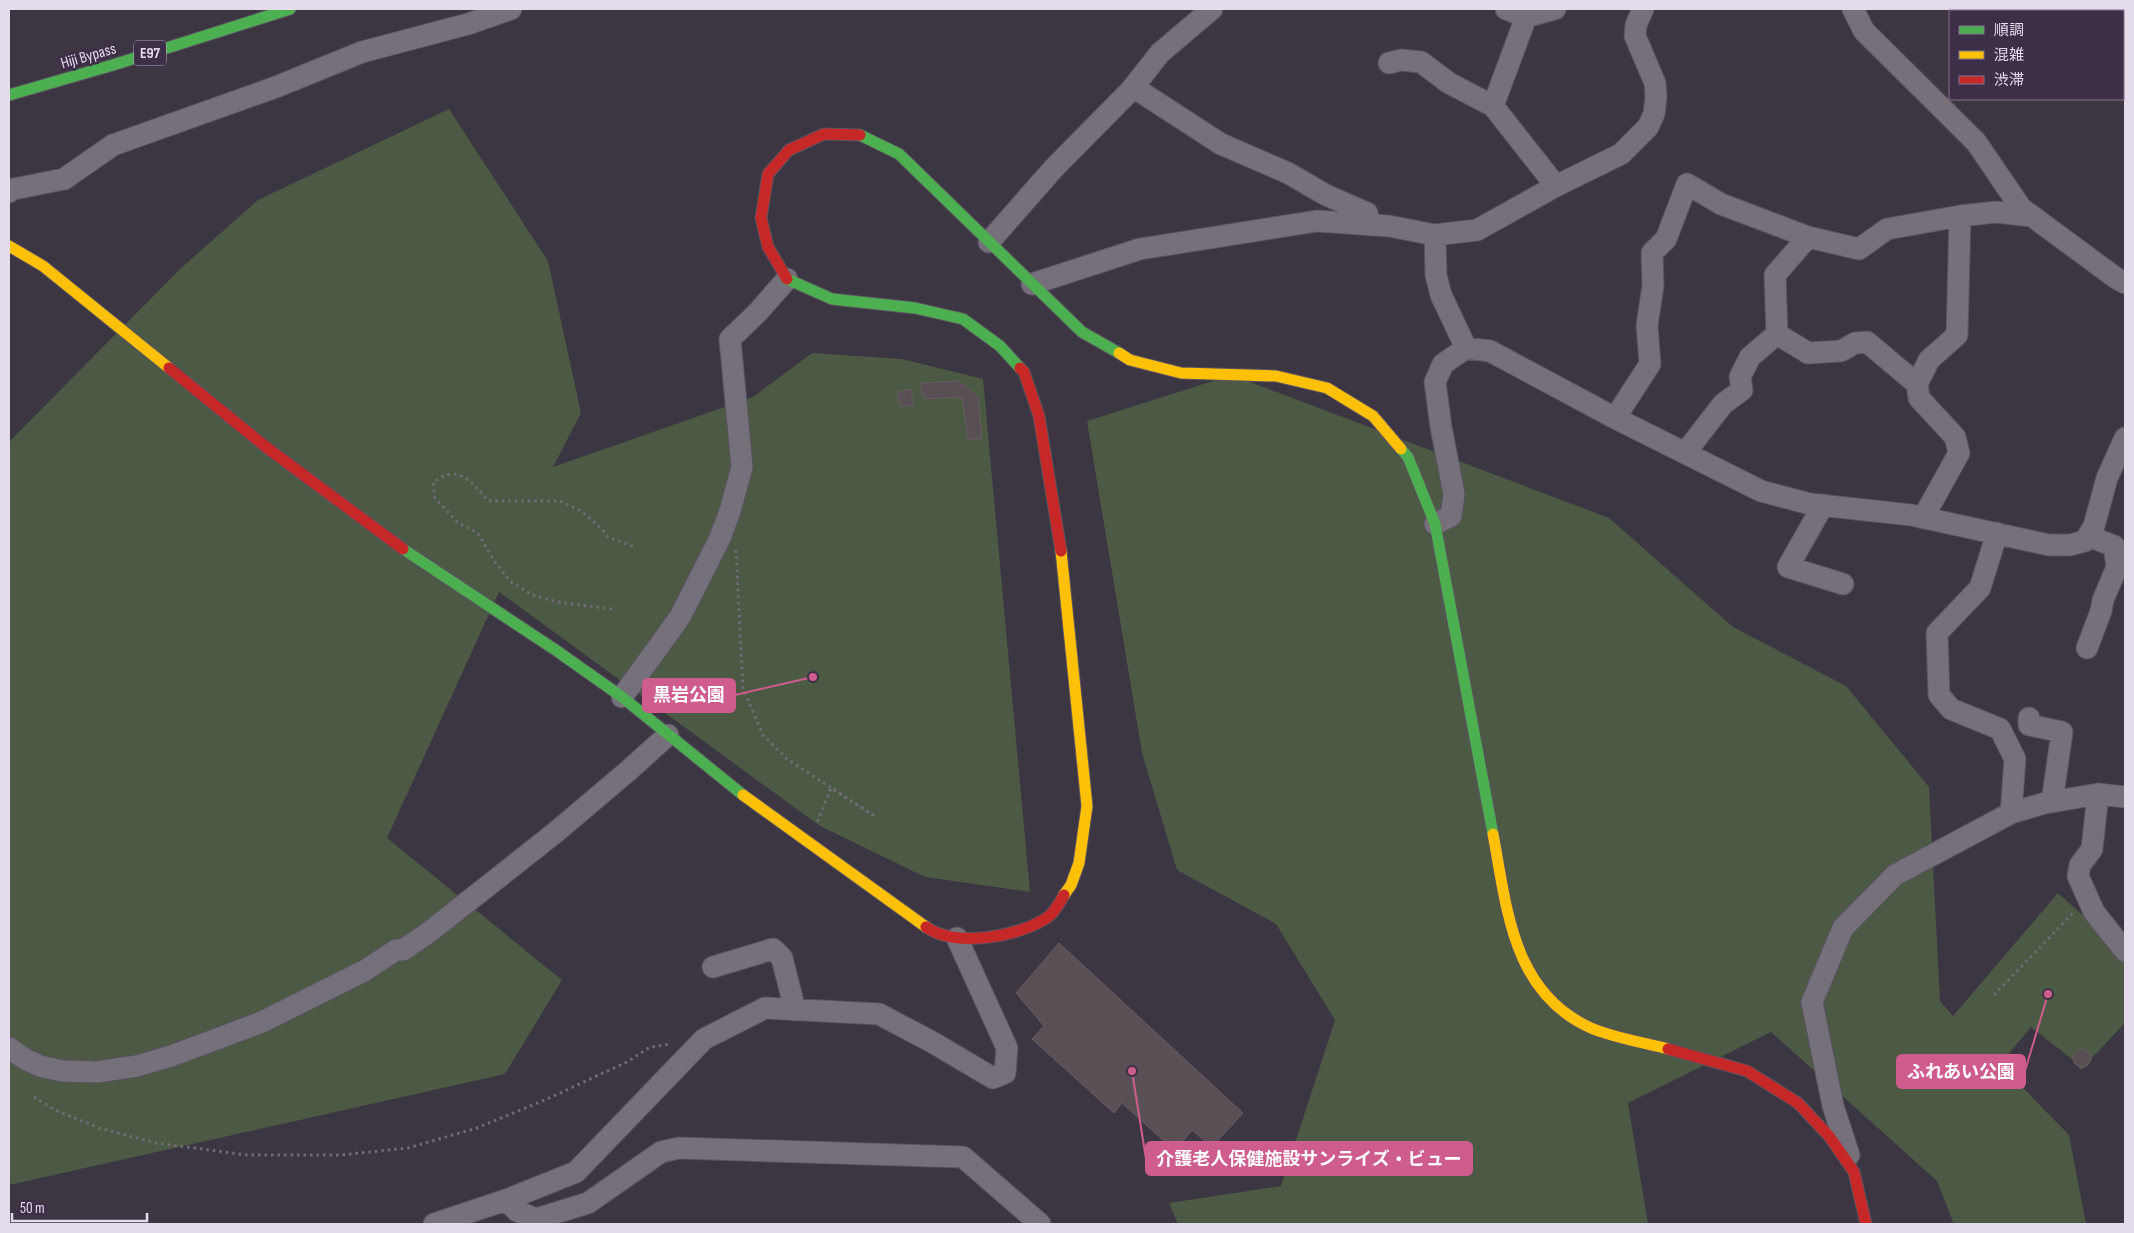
<svg xmlns="http://www.w3.org/2000/svg" width="2134" height="1233" font-family="'Sofia Sans Condensed','Noto Sans JP',sans-serif">
<style>
.green{fill:#4c5944}
.building{fill:#585054;stroke:#665e60}
.lines{fill:none;stroke-linecap:round;stroke-linejoin:round}
.street-casing{stroke:#5a535f;stroke-width:23}
.fast-casing{stroke:#5a535f;stroke-width:13}
.slow-casing{stroke:#5a535f;stroke-width:13}
.jam-casing{stroke:#5a535f;stroke-width:13}
.path{stroke:#706b75;stroke-width:3;stroke-dasharray:2.5 4;stroke-linecap:butt}
.street{stroke:#76707b;stroke-width:21}
.fast{stroke:#4caf50;stroke-width:11}
.slow{stroke:#ffc107;stroke-width:11}
.jam{stroke:#c62828;stroke-width:11}
.labels{text-anchor:middle;stroke-width:5;stroke-linejoin:round;paint-order:stroke}
.shield{fill:#3d2f48;stroke:#b2a7ba;stroke-width:1}
.shield-label{font-size:15px;font-weight:bold;fill:#e4dbeb}
.street-label{font-size:16px;fill:#e4dbeb;stroke:#3d2f48}
.leader{fill:none;stroke:#ce5c8d;stroke-width:2}
.callout-dot{fill:#ce5c8d;stroke:#3d2f48;stroke-width:2}
.callout{fill:#ce5c8d;stroke:#ce5c8d;stroke-width:2}
.callout-label{font-size:18px;text-anchor:middle;font-weight:bold;fill:#fff}
</style>
<rect width="100%" height="100%" fill="#3c3542"/>
<!-- green -->
<path class="green" d="M 449,109 L 548,261 L 581,413 L 553,467 L 753,397 L 812,353 L 902,359 L 983,379 L 1030,892 L 925,877 L 820,826 L 499,592 L 387,838 L 562,980 L 505,1074 L 9,1185 L 9,442 L 180,269 L 258,200 Z
M 1232,375 L 1609,518 L 1733,627 L 1846,686 L 1929,787 L 1940,1001 L 1953,1016 L 2058,893 L 2125,953 L 2125,1023 L 2091,1059 L 2089,1064 L 2081,1070 L 2073,1060 L 2031,1027 L 2000,1064 L 2069,1135 L 2086,1224 L 1954,1224 L 1937,1181 L 1771,1032 L 1628,1103 L 1648,1224 L 1178,1224 L 1169,1203 L 1281,1186 L 1335,1020 L 1276,924 L 1177,870 L 1142,753 L 1087,421 Z"/>
<!-- building -->
<path class="building" d="M 959,381 L 978,396 L 982,439 L 968,439 L 962,397 L 924,399 L 920,383 Z
M 911,389 L 914,405 L 900,407 L 897,392 Z
M 1059,943 L 1243,1113 L 1212,1147 L 1192,1130 L 1175,1151 L 1122,1103 L 1114,1113 L 1032,1039 L 1044,1026 L 1016,993 Z
M2073 1058a9 9 0 1 1 18 0a9 9 0 1 1-18 0Z"/>
<g class="lines">
<defs>
<path id="street" d="M 1506,9 L 1526,17 L 1555,9
M 1853,9 L 1864,31 L 1976,142 L 2021,208 L 2116,278 L 2125,283
M 1389,63 L 1401,60 L 1421,62 L 1449,83 L 1493,106 L 1556,186
M 1133,87 L 1221,144 L 1288,173 L 1326,195 L 1367,213 L 1370,225
M 1493,106 L 1526,17
M 9,192 L 9,190 L 64,179 L 113,145 L 276,87 L 362,52 L 468,24 L 511,9
M 1435,235 L 1436,275 L 1441,295 L 1466,348
M 1808,237 L 1859,249 L 1887,229 L 1960,216
M 989,242 L 1054,168 L 1131,90 L 1160,53 L 1212,9
M 1032,284 L 1140,249 L 1317,221 L 1389,226 L 1435,235 L 1477,230 L 1556,186 L 1621,154 L 1648,127 L 1654,114 L 1656,97 L 1655,83 L 1635,36 L 1636,25 L 1643,9
M 1777,334 L 1808,353 L 1841,351 L 1855,343 L 1867,342 L 1917,384 L 1919,398 L 1955,437 L 1959,453 L 1923,518
M 1917,384 L 1929,360 L 1957,335 L 1960,216 L 1996,212 L 2032,216
M 1615,418 L 1650,364 L 1647,325 L 1653,286 L 1652,253 L 1666,239 L 1687,184 L 1721,204 L 1808,237 L 1775,275 L 1777,334 L 1750,357 L 1740,377 L 1742,390 L 1723,404 L 1685,453
M 1823,505 L 1788,567 L 1843,584
M 1435,524 L 1451,516 L 1454,494 L 1441,427 L 1435,382 L 1443,364 L 1466,348 L 1490,351 L 1615,418 L 1761,491 L 1810,504 L 1911,515 L 2049,545 L 2070,545 L 2085,541 L 2094,526 L 2107,478 L 2125,438
M 1997,533 L 1980,588 L 1937,633 L 1939,695 L 1951,709 L 2000,729 L 2015,759 L 2011,813 L 2045,803 L 2098,794 L 2125,797
M 2087,648 L 2101,611 L 2103,600 L 2117,567 L 2114,546 L 2088,536
M 622,697 L 680,617 L 720,538 L 730,511 L 742,467 L 730,339 L 758,312 L 787,279
M 2029,718 L 2029,725 L 2062,732 L 2052,802
M 2098,794 L 2092,849 L 2080,865 L 2078,876 L 2094,912 L 2125,951
M 713,967 L 773,949 L 782,958 L 795,1010
M 9,1048 L 25,1059 L 40,1066 L 62,1071 L 97,1072 L 137,1066 L 171,1056 L 262,1022 L 364,971 L 396,950 L 403,950 L 428,933 L 556,832 L 628,771 L 668,735
M 1849,1155 L 1833,1106 L 1812,1002 L 1843,928 L 1895,875 L 2011,813
M 506,1200 L 517,1211 L 536,1219 L 588,1203 L 661,1152 L 679,1148 L 963,1157 L 1040,1224
M 434,1224 L 506,1200 L 576,1172 L 704,1039 L 765,1008 L 879,1014 L 932,1042 L 993,1078 L 1005,1073 L 1007,1048 L 957,938"/>
<path id="fast" d="M 9,95 L 113,65 L 290,9
M 860,135 L 899,154 L 1082,332 L 1119,353
M 787,279 L 832,299 L 915,308 L 963,319 L 1000,346 L 1020,368
M 1401,449 L 1408,457 L 1435,524 L 1493,834
M 403,549 L 557,651 L 622,697 L 743,795"/>
<path id="slow" d="M 9,246 L 43,266 L 169,368
M 1119,353 L 1130,360 L 1181,373 L 1276,376 L 1327,388 L 1373,416 L 1401,449
M 1061,551 L 1087,806 L 1079,863 L 1071,885 L 1064,895
M 743,795 L 926,927
M 1493,834 C 1507,908 1512,993 1591,1028 C 1611,1037 1645,1043 1668,1049"/>
<path id="jam" d="M 787,279 L 768,247 L 761,218 L 768,174 L 789,150 L 824,134 L 860,135
M 169,368 L 266,447 L 403,549
M 1020,368 L 1024,372 L 1039,416 L 1061,551
M 926,927 C 956,948 1019,937 1048,917 C 1055,912 1060,902 1064,895
M 1668,1049 L 1747,1071 L 1798,1103 L 1829,1136 L 1854,1172 L 1866,1224"/>
</defs>
<!-- street casing -->
<use href="#street" class="street-casing"/>
<!-- fast casing -->
<use href="#fast" class="fast-casing"/>
<!-- slow casing -->
<use href="#slow" class="slow-casing"/>
<!-- jam casing -->
<use href="#jam" class="jam-casing"/>
<!-- path -->
<path class="path" d="M 736,550 L 743,689 L 763,735 L 787,759 L 873,815 L 831,788 L 817,823
M 612,609 L 558,602 L 532,595 L 510,581 L 494,561 L 478,533 L 458,523 L 435,498 L 433,483 C 458,462 472,482 488,501 L 560,501 L 581,511 L 602,529 L 608,537 L 635,547
M 1994,995 L 2074,912
M 34,1097 L 53,1109 L 99,1128 L 156,1143 L 247,1155 L 341,1155 L 408,1148 L 477,1128 L 547,1099 L 627,1062 L 650,1047 L 671,1044"/>
<!-- street -->
<use href="#street" class="street"/>
<!-- fast -->
<use href="#fast" class="fast"/>
<!-- slow -->
<use href="#slow" class="slow"/>
<!-- jam -->
<use href="#jam" class="jam"/>
</g>
<g class="labels">
<!-- shield labels -->
<rect class="shield" x="134" y="40.5" width="32" height="25" rx="4"/>
<g class="shield-label">
<text x="150" y="58">E97</text>
</g>
<!-- street labels -->
<g class="street-label">
<text transform="translate(88 55) rotate(-16)" y="6">Hiji Bypass</text>
</g>
</g>
<!-- callouts -->
<path class="leader" d="M813 677L735 695M2048 994L2025 1071M1132 1071L1146 1159"/>
<g class="callout-dot">
<circle cx="813" cy="677" r="5"/>
<circle cx="2048" cy="994" r="5"/>
<circle cx="1132" cy="1071" r="5"/>
</g>
<g class="callout">
<rect x="643" y="679" width="92" height="33" rx="5"/>
<rect x="1897" y="1055" width="128" height="33" rx="5"/>
<rect x="1146" y="1142" width="326" height="33" rx="5"/>
</g>
<g class="callout-label">
<text x="689" y="701">黒岩公園</text>
<text x="1961" y="1078">ふれあい公園</text>
<text x="1309" y="1165">介護老人保健施設サンライズ・ビュー</text>
</g>
<!-- border -->
<rect width="2134" height="1233" fill="none" stroke="#e4dbeb" stroke-width="20"/>
<!-- legend -->
<rect x="1949" y="10" width="175" height="90" fill="#3d2f48" stroke="#807489"/>
<rect x="1959" y="26" width="25" height="8" fill="#4caf50" stroke="#807489"/>
<text x="1994" y="35" font-size="15" fill="#e4dbeb">順調</text>
<rect x="1959" y="51" width="25" height="8" fill="#ffc107" stroke="#807489"/>
<text x="1994" y="60" font-size="15" fill="#e4dbeb">混雑</text>
<rect x="1959" y="76" width="25" height="8" fill="#c62828" stroke="#807489"/>
<text x="1994" y="85" font-size="15" fill="#e4dbeb">渋滞</text>
<!-- scale -->
<path d="M12 1213v8h135v-8" fill="none" stroke="#e4dbeb" stroke-width="2.5"/>
<text x="20" y="1213" font-size="15" fill="#e4dbeb" stroke="#3d2f48" stroke-width="4" paint-order="stroke">50 m</text>
</svg>
